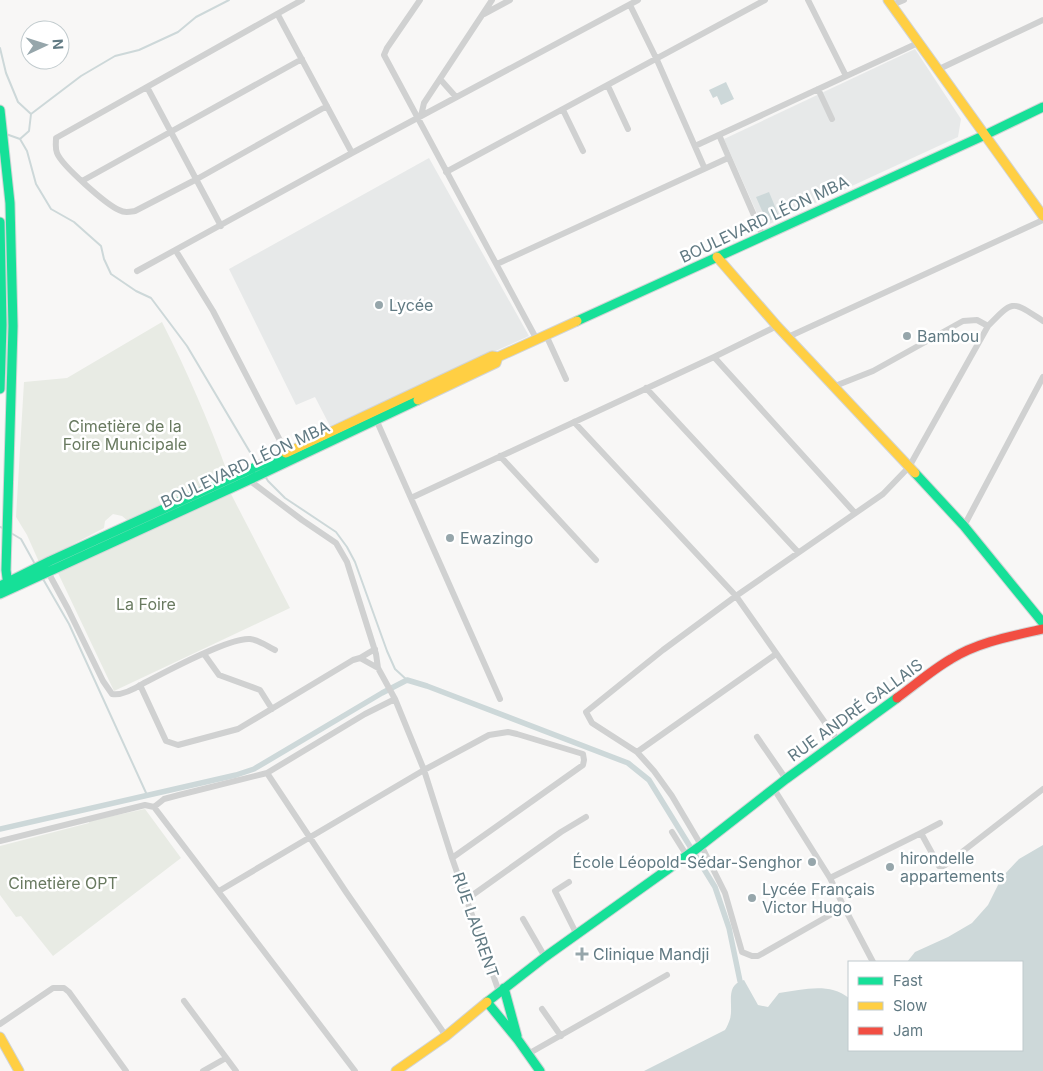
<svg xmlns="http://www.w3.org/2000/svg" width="1043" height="1071" font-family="Inter,sans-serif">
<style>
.built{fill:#e7e9e9}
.green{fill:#e8ebe4}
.water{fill:#cdd8d9}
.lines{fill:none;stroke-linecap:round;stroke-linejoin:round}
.stream{stroke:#cdd8d9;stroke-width:2}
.canal{stroke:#cdd8d9;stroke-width:5.5}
.fast-casing{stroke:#d1d4d5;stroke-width:11}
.slow-casing{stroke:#d1d4d5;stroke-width:11}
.jam-casing{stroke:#d1d4d5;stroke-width:11}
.street{stroke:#d0d1d1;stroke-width:6}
.fast{stroke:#16e098;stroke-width:9}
.slow{stroke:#ffcf43;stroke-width:9}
.jam{stroke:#f24e42;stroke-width:9}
.poi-dot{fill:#96a6ab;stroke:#fff;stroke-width:2}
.labels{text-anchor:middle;stroke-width:5;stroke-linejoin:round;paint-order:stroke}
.street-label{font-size:16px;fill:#617a83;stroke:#fff}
.poi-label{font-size:16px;fill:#617a83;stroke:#fff;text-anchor:start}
.park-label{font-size:16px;fill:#697a60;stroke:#fff}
</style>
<rect width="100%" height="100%" fill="#f8f7f6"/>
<!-- built -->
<path class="built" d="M 915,49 L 961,119 L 958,137 L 763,227 L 724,139 Z
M 429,158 L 529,336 L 330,426 L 315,397 L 296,405 L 229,269 Z"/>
<!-- green -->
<path class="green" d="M 162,322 C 187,371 209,422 228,474 L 128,521 L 122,516 L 113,514 L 105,521 L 104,528 L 39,562 L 27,535 L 16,517 L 24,382 L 67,378 Z
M 231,494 L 290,608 L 114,691 L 58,573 Z
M 145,809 L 181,858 L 53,956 L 21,916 L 16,917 L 0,895 L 0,846 L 89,823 L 89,821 Z"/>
<!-- water -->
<path class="water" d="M 726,82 L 734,99 L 721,105 L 717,96 L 713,98 L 709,90 Z
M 769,192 L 779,216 L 767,222 L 756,197 Z
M 1043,845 L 1043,1071 L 644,1071 L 725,1030 C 727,1027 729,1022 730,1019 C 734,1005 724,985 744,980 L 758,1005 L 768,1007 L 779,993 C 803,990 828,982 849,998 L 849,1050 L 1022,1050 L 1022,962 L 907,962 L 915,952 L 948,937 L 972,923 L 988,905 L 1002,877 L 1019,859 Z"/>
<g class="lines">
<!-- stream -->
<path class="stream" d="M 0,48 L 6,73 L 18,102 L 31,114
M 6,134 L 20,139 L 27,151 L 36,184 L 51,209 L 74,222 L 101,246 L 104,259 L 111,274 L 136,291 L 151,298 L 187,346 L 257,464
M 20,139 L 29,131 L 31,114 L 81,76 L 115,56 L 139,50 L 178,32 L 196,17 L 229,0
M 265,476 L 268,481 L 285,498 L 336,532 L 347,547 L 355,562 L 387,651 L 395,669 L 407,680
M 0,527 L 5,529
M 11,533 L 21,539 L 36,566
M 43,579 L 69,624 L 147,795"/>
<!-- canal -->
<path class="canal" d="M 0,829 L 236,775 L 254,769 L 382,693 L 407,680 L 427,686 L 628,763 L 649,780 L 715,887 L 729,928 L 740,981"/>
<defs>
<path id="fast" d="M 0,110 L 10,203 L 13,326 L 6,570 L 8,586
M 0,222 L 2,325 L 0,389
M 577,321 L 985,135 L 1043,107
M 915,473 L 964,526 L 1043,623
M 0,586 L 50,561 L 286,453
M 0,594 L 249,480 L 418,400
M 504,988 L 517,1036
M 540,1071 L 518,1040 L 487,1002 L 545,957 L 699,847 L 786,779 L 897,698"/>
<path id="slow" d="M 888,0 L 1043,216
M 717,257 L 777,326 L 915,473
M 418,400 L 496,363 L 498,357
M 286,453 L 492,356 L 498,357 L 577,321
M 0,1037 L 19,1071
M 396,1071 L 446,1036 L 487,1002"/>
<path id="jam" d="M 897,698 C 915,685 932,670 951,659 C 978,642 1012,636 1043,629"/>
</defs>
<!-- fast casing -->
<use href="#fast" class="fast-casing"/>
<!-- slow casing -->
<use href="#slow" class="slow-casing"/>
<!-- jam casing -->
<use href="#jam" class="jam-casing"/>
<!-- street -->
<path class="street" d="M 302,0 L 56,138 C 56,144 55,148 57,153 C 62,166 107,205 119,210 C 125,213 129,212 135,211 L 197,179 L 327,106
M 420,0 L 387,48 L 384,55 L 537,340
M 808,0 L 846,76
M 630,5 L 657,60 L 704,167
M 892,5 L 904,0
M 484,14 L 510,0
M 278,15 L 352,153
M 937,70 L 1043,20
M 440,79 L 456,97
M 608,86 L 628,129
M 147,87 L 221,226
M 818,89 L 832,119
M 563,110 L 583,151
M 421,116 L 424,103 L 492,0
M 719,135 L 763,236
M 695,146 L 918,43
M 446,172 L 765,0
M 82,181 L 302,59
M 176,251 L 213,311 L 286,452
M 497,264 L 728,158
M 137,271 L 352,153 L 638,0
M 546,335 L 566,379
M 788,337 L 1043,220
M 714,357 L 855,513
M 835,386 L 873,371 L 963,321 L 977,320 L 988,326
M 646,388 L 798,552
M 375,417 L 500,699
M 574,422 L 736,596 L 838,741
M 500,456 L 596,560
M 249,480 L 302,520 L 336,543 L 347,562 L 376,654 L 378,668
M 411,498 L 714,357 L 777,326
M 964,526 L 1043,377
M 48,572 L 68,609 L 103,681 L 112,694 C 122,696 136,688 144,683 C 165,672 230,637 250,639 C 259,640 267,646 275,650
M 204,654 L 219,675 L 260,690 L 272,709
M 360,658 L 375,649
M 140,685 L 166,741 L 178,745 L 238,729 L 353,660 L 360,658 L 378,668 L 395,699 L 424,770 L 452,858 L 499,992
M 757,737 L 786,779
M 637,752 L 776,654
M 267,773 L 346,892 L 446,1036
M 774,789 L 830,878 L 921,833 L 939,866 L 944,866 L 1043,789
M 154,807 L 164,799 L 179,795 L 267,773 L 365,714 L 395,699
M 672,832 L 687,856
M 921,833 L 940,823
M 0,841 L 145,805 L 154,807 L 355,1071
M 830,878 L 844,907 L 758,956 L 752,956 L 742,952 L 725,893 L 701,845 L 672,796 L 654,771 L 637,752 L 592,723 L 586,712 L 663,650 L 736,596 L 883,494 L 909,467 L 988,326 C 1014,299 1012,301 1043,321
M 569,882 L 555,891 L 577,935
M 219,891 L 424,770 L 489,735 L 508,732 L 517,734 L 583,754 L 584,760 L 583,765 L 452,858
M 467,899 L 561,832 L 586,817
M 844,907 L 873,962
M 523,919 L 545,957
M 184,1001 L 236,1071
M 542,1009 L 561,1036
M 0,1024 L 53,988 L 64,988 L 69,992 L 126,1071
M 528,1054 L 667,975
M 203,1071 L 226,1058"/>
<!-- fast -->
<use href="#fast" class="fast"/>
<!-- slow -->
<use href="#slow" class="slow"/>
<!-- jam -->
<use href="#jam" class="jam"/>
</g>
<!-- markers -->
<g class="poi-dot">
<circle cx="379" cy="305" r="5"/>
<circle cx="907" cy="336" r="5"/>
<circle cx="450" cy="538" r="5"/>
<circle cx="812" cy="862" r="5"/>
<circle cx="890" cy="867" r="5"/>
<circle cx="752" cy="898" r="5"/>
<path d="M579.5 946.5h5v5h5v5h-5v5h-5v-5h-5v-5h5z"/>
</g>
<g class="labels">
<!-- street labels -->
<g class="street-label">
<text transform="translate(764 219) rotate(-25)" y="6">BOULEVARD LÉON MBA</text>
<text transform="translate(245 464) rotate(-25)" y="6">BOULEVARD LÉON MBA</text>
<text transform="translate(855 710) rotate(-36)" y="6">RUE ANDRÉ GALLAIS</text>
<text transform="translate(476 925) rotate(71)" y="6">RUE LAURENT</text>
</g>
<!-- poi labels -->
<g class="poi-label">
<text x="389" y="311">Lycée</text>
<text x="917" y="342">Bambou</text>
<text x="460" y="544">Ewazingo</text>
<text x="900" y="864">hirondelle<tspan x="900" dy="18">appartements</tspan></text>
<text x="802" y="868" text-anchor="end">École Léopold-Sédar-Senghor</text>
<text x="762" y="895">Lycée Français<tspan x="762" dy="18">Victor Hugo</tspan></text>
<text x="593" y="960">Clinique Mandji</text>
</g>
<!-- park labels -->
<g class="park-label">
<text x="125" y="432">Cimetière de la<tspan x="125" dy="18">Foire Municipale</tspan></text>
<text x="146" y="610">La Foire</text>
<text x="63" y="889">Cimetière OPT</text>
</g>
</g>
<!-- legend -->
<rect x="848" y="961" width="175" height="90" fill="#ffffff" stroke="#c0cacd"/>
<rect x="858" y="977" width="25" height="8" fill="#16e098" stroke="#c0cacd"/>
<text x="893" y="986" font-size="15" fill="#617a83">Fast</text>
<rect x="858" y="1002" width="25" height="8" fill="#ffcf43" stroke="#c0cacd"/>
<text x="893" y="1011" font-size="15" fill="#617a83">Slow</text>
<rect x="858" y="1027" width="25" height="8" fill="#f24e42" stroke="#c0cacd"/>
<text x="893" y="1036" font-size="15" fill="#617a83">Jam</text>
<!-- north arrow -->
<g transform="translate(45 45) rotate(86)"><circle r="24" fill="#ffffff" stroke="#c0cacd"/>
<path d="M0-4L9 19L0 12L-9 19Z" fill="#96a6ab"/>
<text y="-8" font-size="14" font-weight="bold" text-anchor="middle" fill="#617a83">N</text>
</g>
</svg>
